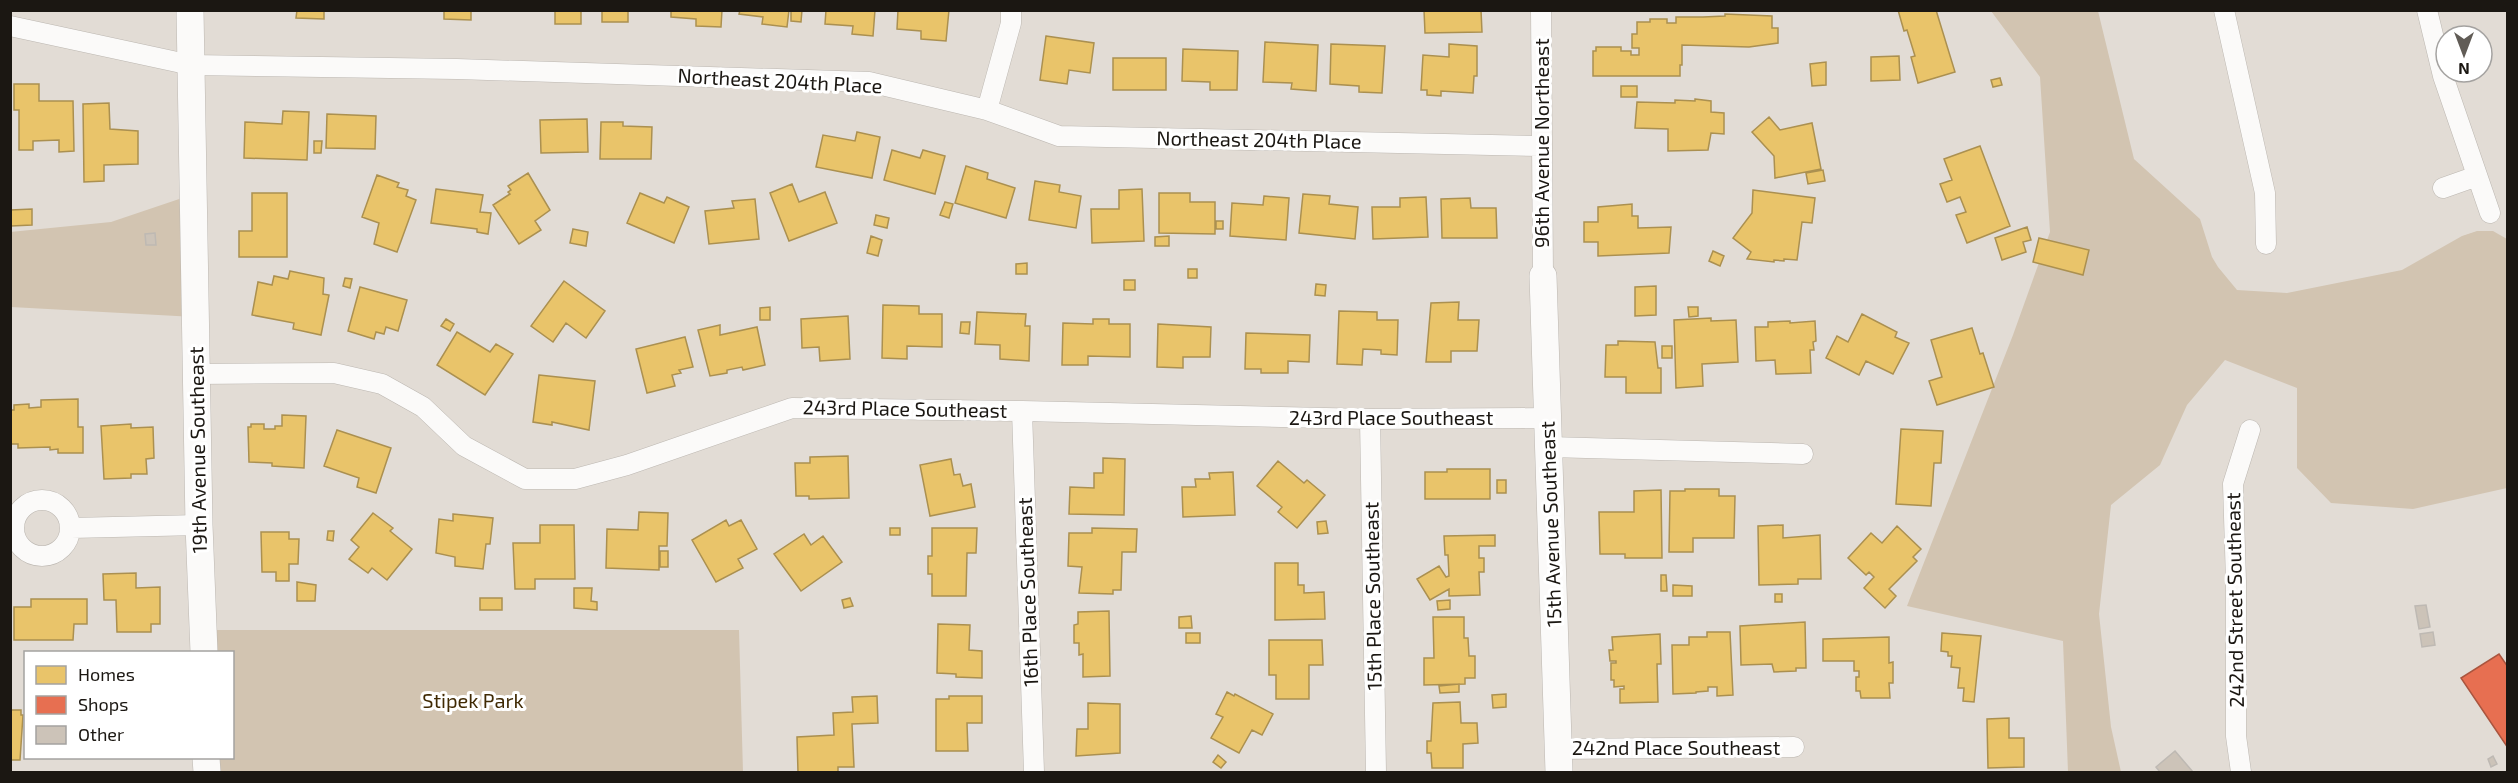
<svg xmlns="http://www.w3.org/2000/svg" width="2518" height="783" font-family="'Exo 2',sans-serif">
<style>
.green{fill:#d2c4b1}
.homes{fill:#e9c46a;stroke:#ab9050;stroke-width:1.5}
.shops{fill:#e76f51;stroke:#aa553e;stroke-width:1.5}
.building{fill:#ccc3b8;stroke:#beb9b3;stroke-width:1.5}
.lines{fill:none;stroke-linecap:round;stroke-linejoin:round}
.street-casing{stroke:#bcb7b1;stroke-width:21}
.secondary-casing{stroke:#bcb7b1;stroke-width:28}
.street{stroke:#fbfaf9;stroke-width:20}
.secondary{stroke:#fbfaf9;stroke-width:27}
.labels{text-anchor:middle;stroke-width:6;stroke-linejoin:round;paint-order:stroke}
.street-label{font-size:20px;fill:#1b1712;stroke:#fff}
.park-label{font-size:20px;fill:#402a04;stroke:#fff}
</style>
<rect width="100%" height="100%" fill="#e2dcd5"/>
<!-- green -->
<path class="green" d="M 1991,11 L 2098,11 L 2134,159 L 2200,219 L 2212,257 L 2218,267 L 2237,290 L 2287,293 L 2402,270 L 2462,236 L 2477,231 L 2493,231 L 2507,239 L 2507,488 L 2413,509 L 2331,503 L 2297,468 L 2297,388 L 2225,360 L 2187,405 L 2160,465 L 2111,505 L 2099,614 L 2111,727 L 2121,772 L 2068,772 L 2063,641 L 1907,606 L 2013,335 L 2050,232 L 2040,77 Z
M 194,194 L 195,317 L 11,307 L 10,232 L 111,222 Z
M 203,630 L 739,630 L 743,772 L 206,772 L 205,758 L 232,758 L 232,652 L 203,652 Z"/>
<!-- homes -->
<path class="homes" d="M 297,10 L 324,10 L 324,19 L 296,18 Z
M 444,10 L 471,10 L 471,20 L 444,19 Z
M 528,10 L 581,10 L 581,24 L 555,24 L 555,11 Z
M 602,10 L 628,10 L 628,22 L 602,22 Z
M 671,10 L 722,10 L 721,27 L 696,26 L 696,19 L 671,17 Z
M 740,10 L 789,10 L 787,27 L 762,24 L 763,17 L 739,14 Z
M 791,10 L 802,10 L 801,22 L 791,21 Z
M 826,10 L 875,10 L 873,36 L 852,34 L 853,26 L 825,24 Z
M 898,10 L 949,10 L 946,41 L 921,39 L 921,31 L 897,29 Z
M 1424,10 L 1481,10 L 1482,32 L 1425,33 Z
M 1898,10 L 1936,10 L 1955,72 L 1918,83 L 1911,57 L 1915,56 L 1907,30 L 1904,31 Z
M 1725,14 L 1772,16 L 1772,28 L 1778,28 L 1778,43 L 1749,47 L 1682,45 L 1682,65 L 1680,65 L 1680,76 L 1593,76 L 1593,51 L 1596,51 L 1596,47 L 1621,47 L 1621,51 L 1631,51 L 1631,55 L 1639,55 L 1639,48 L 1632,48 L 1632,34 L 1637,34 L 1637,22 L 1650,22 L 1650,19 L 1667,19 L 1667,23 L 1676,23 L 1676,17 L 1703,17 L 1725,16 Z
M 1046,36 L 1094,43 L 1090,73 L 1069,70 L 1067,84 L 1040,80 Z
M 1265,42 L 1318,45 L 1316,91 L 1291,89 L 1292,83 L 1263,82 Z
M 1331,44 L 1385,46 L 1382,93 L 1359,92 L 1359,86 L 1330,84 Z
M 1449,44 L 1477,46 L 1477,76 L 1474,76 L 1473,93 L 1441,91 L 1441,96 L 1427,95 L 1427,90 L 1421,90 L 1423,55 L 1449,57 Z
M 1183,49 L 1238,51 L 1237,90 L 1210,90 L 1210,82 L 1182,81 Z
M 1899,56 L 1900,80 L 1871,81 L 1871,57 Z
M 1113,58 L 1166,58 L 1166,90 L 1113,90 Z
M 1826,62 L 1826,85 L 1812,86 L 1810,64 Z
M 2000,78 L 2002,85 L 1993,87 L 1991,80 Z
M 14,84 L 39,84 L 39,101 L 73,101 L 74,151 L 59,152 L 59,140 L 33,141 L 33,150 L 19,150 L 19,110 L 14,110 Z
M 1621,86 L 1637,86 L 1637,97 L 1621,97 Z
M 1695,99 L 1711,101 L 1711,112 L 1724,113 L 1724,134 L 1711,133 L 1708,150 L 1668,151 L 1668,129 L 1635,128 L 1637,102 L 1675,103 L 1675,100 L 1695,101 Z
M 109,103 L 110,129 L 138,131 L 138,164 L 104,165 L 104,181 L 84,182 L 83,104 Z
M 283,111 L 309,112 L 307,160 L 244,158 L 245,122 L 282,124 Z
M 327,114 L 376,116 L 375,149 L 326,148 Z
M 1769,117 L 1780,130 L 1812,123 L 1821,169 L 1775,178 L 1774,156 L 1752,132 Z
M 587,119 L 588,152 L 541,153 L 540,120 Z
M 601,122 L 623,122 L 623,126 L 652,127 L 651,159 L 600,159 Z
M 857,132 L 880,137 L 872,178 L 816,167 L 823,135 L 855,141 Z
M 314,141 L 322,141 L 321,153 L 314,153 Z
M 1980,146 L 2010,226 L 1967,243 L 1956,215 L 1966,212 L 1960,197 L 1947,202 L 1940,184 L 1952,180 L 1944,159 Z
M 892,150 L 920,158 L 923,150 L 945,156 L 935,194 L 884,180 Z
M 966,166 L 988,173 L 987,179 L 1015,188 L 1006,218 L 955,203 Z
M 1823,170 L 1825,181 L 1808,184 L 1806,173 Z
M 528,173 L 550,210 L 535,221 L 541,230 L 519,244 L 493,205 L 510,194 L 508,192 L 511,190 L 508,186 Z
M 377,175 L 399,183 L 397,187 L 408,190 L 406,196 L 416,200 L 397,252 L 374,244 L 379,223 L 362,217 Z
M 1035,181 L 1060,185 L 1059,192 L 1081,196 L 1076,228 L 1029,220 Z
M 792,184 L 799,202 L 825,192 L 837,223 L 789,241 L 770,193 Z
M 436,189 L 483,195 L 480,212 L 491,213 L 488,234 L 477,232 L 477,229 L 431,223 Z
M 1142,189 L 1144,241 L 1092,243 L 1091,209 L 1119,209 L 1119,190 Z
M 1753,190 L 1815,198 L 1812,223 L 1802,222 L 1797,260 L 1784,259 L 1784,261 L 1774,260 L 1774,262 L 1747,259 L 1751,252 L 1733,238 L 1752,213 Z
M 252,193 L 287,193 L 287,257 L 239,257 L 239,231 L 252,231 Z
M 640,193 L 664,203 L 667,197 L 689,207 L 674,243 L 627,223 Z
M 1159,193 L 1190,193 L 1190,202 L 1215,202 L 1215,234 L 1159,233 Z
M 1303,194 L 1330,196 L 1329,204 L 1358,207 L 1355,239 L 1299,233 Z
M 1264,196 L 1289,198 L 1286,240 L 1230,236 L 1232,203 L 1263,205 Z
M 1426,197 L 1428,237 L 1373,239 L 1372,207 L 1400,207 L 1400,198 Z
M 1470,198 L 1471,208 L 1496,208 L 1497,238 L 1442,238 L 1441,199 Z
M 755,199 L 759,239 L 709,244 L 705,211 L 734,208 L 732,201 Z
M 945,202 L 953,204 L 949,218 L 940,215 Z
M 1632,204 L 1632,216 L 1638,216 L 1638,228 L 1671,227 L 1669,253 L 1598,256 L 1598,242 L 1584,242 L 1584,222 L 1598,222 L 1598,207 Z
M 32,209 L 32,225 L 11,226 L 11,210 Z
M 876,215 L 889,218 L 887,228 L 874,225 Z
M 1216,221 L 1223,221 L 1223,229 L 1216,229 Z
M 2027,227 L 2031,240 L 2023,242 L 2026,252 L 2002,260 L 1995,238 Z
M 573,229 L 588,232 L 586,246 L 570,243 Z
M 871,236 L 882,240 L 878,256 L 867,253 Z
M 1169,236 L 1169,246 L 1155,246 L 1155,237 Z
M 2039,238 L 2089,250 L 2083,275 L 2033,262 Z
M 1713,251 L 1724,256 L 1720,266 L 1709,261 Z
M 1027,263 L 1027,274 L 1016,274 L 1016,264 Z
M 1188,269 L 1197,269 L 1197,278 L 1188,278 Z
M 290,271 L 324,278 L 323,294 L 329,295 L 321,335 L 293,329 L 294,323 L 252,315 L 258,282 L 272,285 L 274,276 L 288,279 Z
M 345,278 L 352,279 L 350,288 L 343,286 Z
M 1124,280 L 1135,280 L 1135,290 L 1124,290 Z
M 564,281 L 605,311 L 586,338 L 566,323 L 553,342 L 531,326 Z
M 1316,284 L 1326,285 L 1325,296 L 1315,295 Z
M 1656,286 L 1656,315 L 1635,316 L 1635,287 Z
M 360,287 L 407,300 L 398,331 L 386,327 L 384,334 L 376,332 L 374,339 L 348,331 Z
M 1459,302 L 1458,320 L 1479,320 L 1477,351 L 1451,351 L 1451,362 L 1426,362 L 1431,303 Z
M 883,305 L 919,306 L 919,314 L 942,314 L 942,347 L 907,346 L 907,359 L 882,358 Z
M 770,307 L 770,320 L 760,320 L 760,308 Z
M 1688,307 L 1698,307 L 1698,316 L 1689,317 Z
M 1339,311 L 1377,312 L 1377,320 L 1398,320 L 1397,355 L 1381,354 L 1381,350 L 1363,349 L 1362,365 L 1337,364 Z
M 977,312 L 1026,314 L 1025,326 L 1030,326 L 1029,361 L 1000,359 L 1000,345 L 975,344 Z
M 1862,314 L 1897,332 L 1895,337 L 1909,343 L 1893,374 L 1866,361 L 1859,375 L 1826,358 L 1837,336 L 1848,342 Z
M 848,316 L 850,359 L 820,361 L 819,347 L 802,348 L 801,319 Z
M 1711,318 L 1711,321 L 1736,320 L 1738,362 L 1702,364 L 1703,386 L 1676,388 L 1674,320 Z
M 446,319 L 454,324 L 450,331 L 441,326 Z
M 1093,319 L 1109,319 L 1109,324 L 1130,324 L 1130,357 L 1088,356 L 1088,365 L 1062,365 L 1063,323 L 1093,324 Z
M 1790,321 L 1790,323 L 1815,321 L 1816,341 L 1813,342 L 1814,350 L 1810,350 L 1811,373 L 1776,374 L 1775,360 L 1756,361 L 1755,327 L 1768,327 L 1768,322 Z
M 961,322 L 970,322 L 969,334 L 960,333 Z
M 1158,324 L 1211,327 L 1210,357 L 1183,357 L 1183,368 L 1157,367 Z
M 720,325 L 720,335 L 757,327 L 765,365 L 743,370 L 742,367 L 727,370 L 727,373 L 710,376 L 698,330 Z
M 1972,328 L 1980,354 L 1983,353 L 1994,387 L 1937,405 L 1929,381 L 1942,377 L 1931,340 Z
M 457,332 L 490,352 L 496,344 L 513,354 L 485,395 L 437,365 Z
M 1246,333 L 1310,335 L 1309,362 L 1288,361 L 1288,373 L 1261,373 L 1261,369 L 1245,369 Z
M 685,337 L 693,367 L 679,370 L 681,373 L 672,375 L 675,386 L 647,393 L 636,349 Z
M 1618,341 L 1655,342 L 1658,368 L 1661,368 L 1661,393 L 1626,393 L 1626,377 L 1605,377 L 1606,345 L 1618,345 Z
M 1662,346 L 1672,346 L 1672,358 L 1662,358 Z
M 539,375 L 595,381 L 589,430 L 552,422 L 552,425 L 533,422 Z
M 78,399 L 78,427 L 83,427 L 83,453 L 58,453 L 58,449 L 50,450 L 50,447 L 18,448 L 18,444 L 10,444 L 10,410 L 14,410 L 14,405 L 29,404 L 29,408 L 41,407 L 41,400 Z
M 282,415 L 306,416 L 304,468 L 272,466 L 272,463 L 249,462 L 248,427 L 251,427 L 251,424 L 264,424 L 264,429 L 275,429 L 275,426 L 282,426 Z
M 131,424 L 131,428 L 153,427 L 154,458 L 146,459 L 147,474 L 131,474 L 131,478 L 104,479 L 101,426 Z
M 1901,429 L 1943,431 L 1941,463 L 1934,463 L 1931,506 L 1896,504 Z
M 337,430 L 391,448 L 376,493 L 357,487 L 359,478 L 324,466 Z
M 848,456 L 849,498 L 809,499 L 809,496 L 796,496 L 795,463 L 810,463 L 810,457 Z
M 1103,458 L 1125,459 L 1124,515 L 1069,514 L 1070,487 L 1094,488 L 1094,473 L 1103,473 Z
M 951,459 L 954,475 L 960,474 L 963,486 L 971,484 L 975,507 L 930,516 L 920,465 Z
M 1278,461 L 1304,483 L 1307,480 L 1325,495 L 1297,528 L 1278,512 L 1282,507 L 1257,486 Z
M 1447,469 L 1490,469 L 1490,499 L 1425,499 L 1425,472 L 1447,472 Z
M 1233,472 L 1235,515 L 1183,517 L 1182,487 L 1196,487 L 1195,479 L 1210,479 L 1209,473 Z
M 1497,480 L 1506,480 L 1506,493 L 1497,493 Z
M 1685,489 L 1719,489 L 1719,496 L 1735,496 L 1734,538 L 1693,538 L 1693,552 L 1669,552 L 1670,491 L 1685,491 Z
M 1661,490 L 1662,558 L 1625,558 L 1625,554 L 1600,554 L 1599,512 L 1634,512 L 1634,491 Z
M 639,512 L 668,513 L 667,546 L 659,546 L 659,570 L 606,568 L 607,529 L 638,530 Z
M 373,513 L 393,528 L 390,531 L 412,549 L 387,580 L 372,568 L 368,573 L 349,559 L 359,547 L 351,540 Z
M 453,514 L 493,518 L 490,544 L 486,544 L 483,569 L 455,566 L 455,557 L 436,553 L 439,519 L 453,521 Z
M 726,520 L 729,526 L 741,520 L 757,549 L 738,559 L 743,568 L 716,582 L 692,540 Z
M 1326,521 L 1328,533 L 1318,534 L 1317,522 Z
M 540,525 L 574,525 L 575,579 L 535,579 L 535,589 L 515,589 L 513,543 L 540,543 Z
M 1783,525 L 1783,538 L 1820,535 L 1821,579 L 1798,579 L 1798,584 L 1759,585 L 1758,526 Z
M 1897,526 L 1921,549 L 1913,557 L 1917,561 L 1889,589 L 1896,596 L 1885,608 L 1864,588 L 1874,577 L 1869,572 L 1866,575 L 1848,558 L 1871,533 L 1882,543 Z
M 890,528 L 900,528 L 900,535 L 890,535 Z
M 932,528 L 977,528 L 976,553 L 967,553 L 966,596 L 932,596 L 932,574 L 928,574 L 928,556 L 932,556 Z
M 1092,528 L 1137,529 L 1136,552 L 1122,552 L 1121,590 L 1113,590 L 1113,594 L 1079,593 L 1082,567 L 1068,566 L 1069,533 L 1092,533 Z
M 328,531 L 334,531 L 333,541 L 327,540 Z
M 261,532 L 289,532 L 289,539 L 299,539 L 298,564 L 289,564 L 289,581 L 276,581 L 276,572 L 262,572 Z
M 804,534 L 811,545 L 823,536 L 842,562 L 801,591 L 774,554 Z
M 1495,535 L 1495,546 L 1479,546 L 1479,558 L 1484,558 L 1484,572 L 1479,572 L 1480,595 L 1449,596 L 1449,589 L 1430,600 L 1417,579 L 1439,566 L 1446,577 L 1449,576 L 1448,555 L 1445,555 L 1444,536 Z
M 660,551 L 668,551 L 668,567 L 660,567 Z
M 1275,563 L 1298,563 L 1298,585 L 1304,585 L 1304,593 L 1324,592 L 1325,619 L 1275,620 Z
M 136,573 L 136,588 L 160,587 L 160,624 L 151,624 L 151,632 L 117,632 L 116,600 L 104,600 L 103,574 Z
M 1661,575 L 1666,575 L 1667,591 L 1661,591 Z
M 297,582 L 316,585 L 315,601 L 297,601 Z
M 1673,585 L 1692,586 L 1692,596 L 1673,596 Z
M 574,588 L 592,588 L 591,601 L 597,602 L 597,610 L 574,608 Z
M 1775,594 L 1782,594 L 1782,602 L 1775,602 Z
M 480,598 L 502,598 L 502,610 L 480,610 Z
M 850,598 L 853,606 L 844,608 L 842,600 Z
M 31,599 L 87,599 L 87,624 L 74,624 L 73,640 L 14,640 L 14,607 L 31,607 Z
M 1450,600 L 1450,609 L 1438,610 L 1437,601 Z
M 1109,611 L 1110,676 L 1083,677 L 1083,654 L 1079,655 L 1079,643 L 1074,643 L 1074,625 L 1078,624 L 1078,612 Z
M 1191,616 L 1192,628 L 1179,628 L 1179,617 Z
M 1433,617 L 1464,617 L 1464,638 L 1468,638 L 1469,656 L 1475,656 L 1475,678 L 1465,678 L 1465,684 L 1424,685 L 1424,658 L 1434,658 Z
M 1805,622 L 1806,668 L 1796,668 L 1796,671 L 1774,672 L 1772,664 L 1741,665 L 1740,626 Z
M 938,624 L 970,625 L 969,650 L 982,651 L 982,678 L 956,677 L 956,674 L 937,673 Z
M 1707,632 L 1730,632 L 1733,695 L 1717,696 L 1717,687 L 1708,687 L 1708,691 L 1696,692 L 1696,693 L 1673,694 L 1672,645 L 1689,645 L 1689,637 L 1707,637 Z
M 1186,633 L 1200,633 L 1200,643 L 1186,643 Z
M 1942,633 L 1981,636 L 1974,702 L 1963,701 L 1964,688 L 1958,688 L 1960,668 L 1951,667 L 1952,656 L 1948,656 L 1948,652 L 1941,651 Z
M 1660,634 L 1661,664 L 1657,664 L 1658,702 L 1620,703 L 1620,689 L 1624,689 L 1624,686 L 1614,687 L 1614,680 L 1611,680 L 1611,663 L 1616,663 L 1616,661 L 1610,661 L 1609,650 L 1613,650 L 1612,637 Z
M 1889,637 L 1889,663 L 1893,662 L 1893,683 L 1889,683 L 1890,698 L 1861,698 L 1860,691 L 1856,691 L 1856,677 L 1859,677 L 1859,671 L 1854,671 L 1854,661 L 1823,661 L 1823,639 Z
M 1269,640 L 1322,640 L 1323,665 L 1309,665 L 1309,699 L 1276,699 L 1276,675 L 1269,675 Z
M 1459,684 L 1459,692 L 1440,693 L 1439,686 Z
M 1227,692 L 1234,696 L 1235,694 L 1273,714 L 1262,735 L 1252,730 L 1239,753 L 1211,738 L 1223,717 L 1216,714 Z
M 1506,694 L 1506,707 L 1493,708 L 1492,695 Z
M 877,696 L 878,723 L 852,724 L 854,767 L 838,767 L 838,772 L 798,772 L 797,737 L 834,735 L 833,713 L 853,712 L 852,697 Z
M 949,696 L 982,696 L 982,723 L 967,723 L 968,751 L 936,751 L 936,699 L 949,699 Z
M 1460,702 L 1461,723 L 1477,723 L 1478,743 L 1463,744 L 1463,768 L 1432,768 L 1431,753 L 1427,753 L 1427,741 L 1431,741 L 1433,703 Z
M 1088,703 L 1120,704 L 1120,753 L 1076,756 L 1077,729 L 1088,729 Z
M 10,710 L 21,710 L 21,715 L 23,715 L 20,760 L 10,760 Z
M 2009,718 L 2009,738 L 2024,738 L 2024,767 L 1988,768 L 1987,719 Z
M 1218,755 L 1226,762 L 1221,768 L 1213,762 Z"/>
<!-- shops -->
<path class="shops" d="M 2499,654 L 2508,667 L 2508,748 L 2461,678 Z"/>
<!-- building -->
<path class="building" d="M 155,233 L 156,245 L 146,245 L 145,234 Z
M 2426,605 L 2430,627 L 2419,629 L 2415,606 Z
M 2433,632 L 2435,645 L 2422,647 L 2420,634 Z
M 2175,751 L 2193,772 L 2160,772 L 2156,767 Z
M 2493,756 L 2497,764 L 2491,767 L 2488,759 Z"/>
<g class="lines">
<defs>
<path id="street" d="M 1541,10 L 1543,276
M 2224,10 L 2265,193 L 2266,244
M 2427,10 L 2443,76 L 2490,213
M 10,26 L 191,65 L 457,69 L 869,82 L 987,110 L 1059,136 L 1542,146
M 987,110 L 1011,23 L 1011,10
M 2443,188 L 2477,176
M 196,374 L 334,373 L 382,384 L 423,407 L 464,446 L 525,479 L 575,479 L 627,465 L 792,408 L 1022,411 L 1370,419 L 1548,418
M 1022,411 L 1034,772
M 1370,419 L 1376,772
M 1549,447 L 1803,454
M14 528a28 28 0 1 1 56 0a28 28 0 1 1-56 0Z
M 71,528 L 199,525
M 1558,749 L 1794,747
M 2241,772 L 2236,736 L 2236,581 L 2233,484 L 2250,430"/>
<path id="secondary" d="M 190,10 L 199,525 L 204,652
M 1543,276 L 1559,772
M 206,758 L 207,772"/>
</defs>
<!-- street casing -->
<use href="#street" class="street-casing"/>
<!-- secondary casing -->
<use href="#secondary" class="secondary-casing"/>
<!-- street -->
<use href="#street" class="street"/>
<!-- secondary -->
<use href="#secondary" class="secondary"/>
</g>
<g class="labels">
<!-- street labels -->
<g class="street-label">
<text transform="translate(780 81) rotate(3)" y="7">Northeast 204th Place</text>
<text transform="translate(1259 140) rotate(1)" y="7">Northeast 204th Place</text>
<text transform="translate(1542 143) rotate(-90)" y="7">96th Avenue Northeast</text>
<text transform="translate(905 409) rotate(1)" y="7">243rd Place Southeast</text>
<text x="1391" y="425">243rd Place Southeast</text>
<text transform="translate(198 450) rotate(-91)" y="7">19th Avenue Southeast</text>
<text transform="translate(1551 524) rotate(-92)" y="7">15th Avenue Southeast</text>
<text transform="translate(1028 592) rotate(-92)" y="7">16th Place Southeast</text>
<text transform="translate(1373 596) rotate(-91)" y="7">15th Place Southeast</text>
<text transform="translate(2235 600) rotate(-91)" y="7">242nd Street Southeast</text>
<text x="1676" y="755">242nd Place Southeast</text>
</g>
<!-- park labels -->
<g class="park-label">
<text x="473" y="708">Stipek Park</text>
</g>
</g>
<!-- border -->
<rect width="2518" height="783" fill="none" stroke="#1b1712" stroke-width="24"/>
<!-- legend -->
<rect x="24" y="651" width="210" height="108" fill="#ffffff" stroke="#a4a2a0" stroke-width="1.5"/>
<rect x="36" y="666" width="30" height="18" fill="#e9c46a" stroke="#a4a2a0" stroke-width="1.5"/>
<text x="78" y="681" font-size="18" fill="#1b1712">Homes</text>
<rect x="36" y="696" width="30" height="18" fill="#e76f51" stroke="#a4a2a0" stroke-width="1.5"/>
<text x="78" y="711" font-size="18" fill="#1b1712">Shops</text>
<rect x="36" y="726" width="30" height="18" fill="#ccc3b8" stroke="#a4a2a0" stroke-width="1.5"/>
<text x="78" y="741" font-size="18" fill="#1b1712">Other</text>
<!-- north arrow -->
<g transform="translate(2464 54) rotate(180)"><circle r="28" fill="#ffffff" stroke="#a4a2a0" stroke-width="1.5"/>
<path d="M0-4.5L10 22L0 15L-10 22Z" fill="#615c56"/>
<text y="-9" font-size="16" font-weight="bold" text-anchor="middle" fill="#1b1712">N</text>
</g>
</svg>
